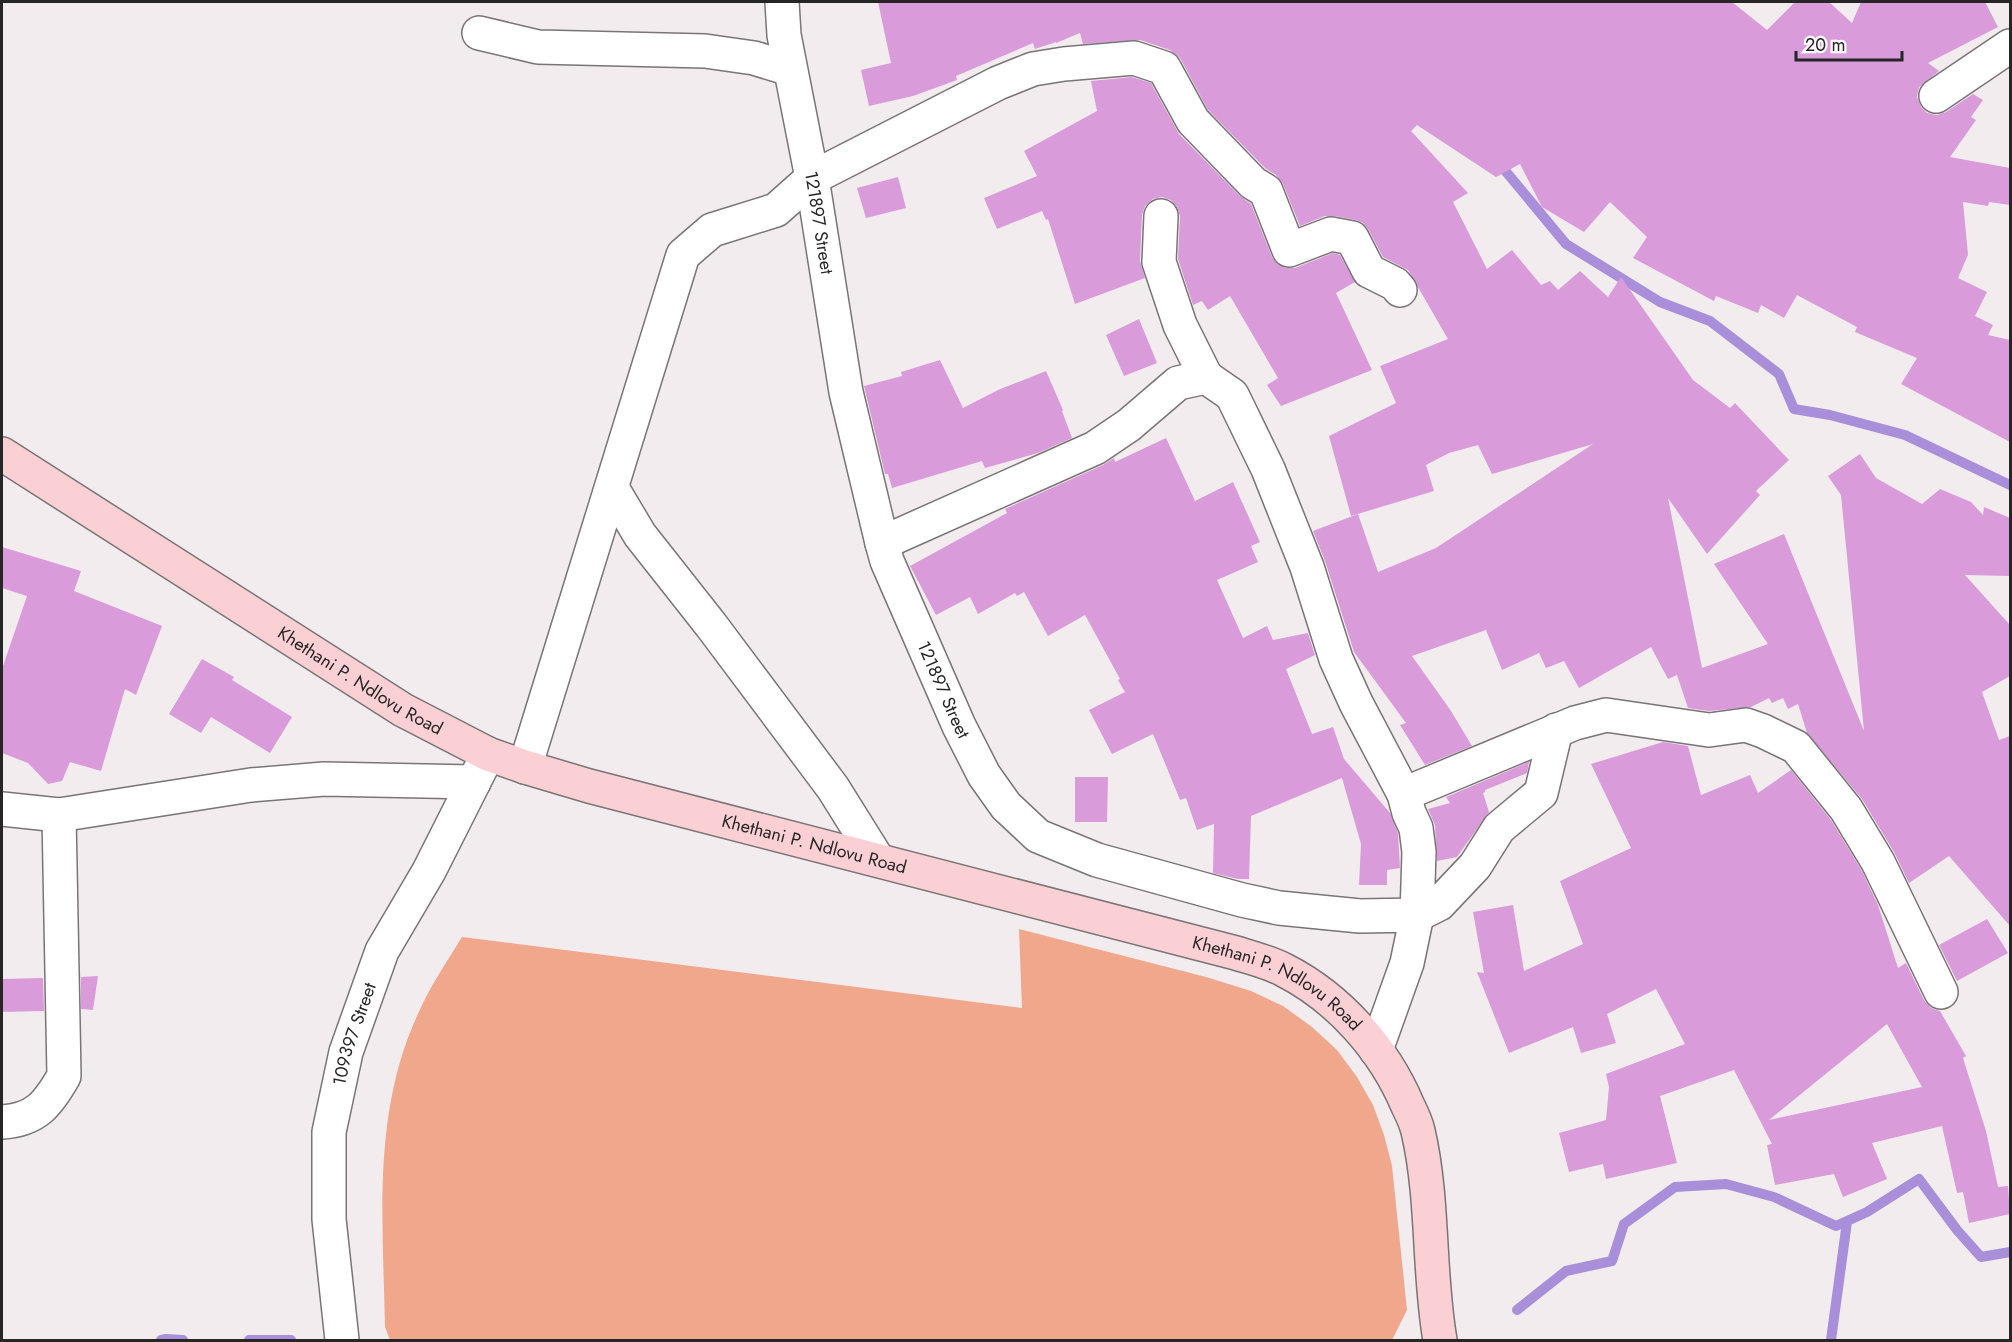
<svg xmlns="http://www.w3.org/2000/svg" width="2012" height="1342" font-family="Jost,sans-serif">
<style>
.green{fill:#f0a78b}
.lines{fill:none;stroke-linecap:round;stroke-linejoin:round}
.stream{stroke:#a98ed9;stroke-width:10}
.building{fill:#d99bda;fill-rule:evenodd}
.street-casing{stroke:#797476;stroke-width:36}
.secondary-casing{stroke:#797476;stroke-width:36}
.street{stroke:#fff;stroke-width:33}
.secondary{stroke:#fad0d5;stroke-width:33}
.labels{text-anchor:middle;stroke-width:4.5;stroke-linejoin:round;paint-order:stroke}
.street-label{font-size:18px;fill:#272626;stroke:#fffafc}
</style>
<rect width="100%" height="100%" fill="#f2ecef"/>
<!-- green -->
<path class="green" d="M 1019,929 L 1206,977 L 1251,991 L 1283,1006 L 1312,1027 L 1337,1050 L 1357,1077 L 1373,1105 L 1384,1135 L 1392,1166 L 1407,1310 L 1392,1340 L 390,1340 L 385,1327 C 383,1221 372,1115 417,1016 C 429,988 446,963 462,937 L 1022,1008 Z"/>
<g class="lines">
<!-- stream -->
<path class="stream" d="M 1498,162 L 1566,244 L 1660,302 L 1710,321 L 1779,374 L 1794,409 L 1830,415 L 1905,435 L 2010,485
M 1517,1310 L 1566,1271 L 1612,1261 L 1624,1224 L 1675,1187 L 1726,1184 L 1774,1197 L 1836,1226 L 1867,1212 L 1919,1179 L 1957,1230 L 1981,1257 L 2010,1252
M 161,1340 L 165,1339 L 183,1340
M 249,1340 L 291,1340
M 1831,1340 L 1847,1222"/>
</g>
<!-- building -->
<path class="building" d="M 878,2 L 1732,2 L 1767,30 L 1795,2 L 1829,2 L 1852,23 L 1861,2 L 1985,2 L 1998,27 L 1928,63 L 1939,71 L 1919,87 L 1917,97 L 1921,107 L 1927,113 L 1937,115 L 1946,112 L 1973,94 L 1983,100 L 1971,117 L 1976,120 L 1950,157 L 2010,168 L 2010,205 L 1989,202 L 1988,206 L 1963,202 L 1968,255 L 1958,278 L 1987,292 L 1975,316 L 1993,325 L 1988,335 L 2010,340 L 2010,442 L 1901,384 L 1917,358 L 1855,332 L 1857,327 L 1797,295 L 1784,318 L 1761,305 L 1758,313 L 1716,296 L 1714,301 L 1633,258 L 1647,237 L 1610,202 L 1584,232 L 1542,207 L 1520,164 L 1496,177 L 1417,125 L 1411,131 L 1468,193 L 1453,202 L 1487,269 L 1512,250 L 1541,285 L 1550,281 L 1558,290 L 1580,271 L 1608,297 L 1621,277 L 1693,380 L 1730,408 L 1735,403 L 1789,460 L 1756,491 L 1760,495 L 1707,554 L 1668,498 L 1702,668 L 1768,644 L 1714,564 L 1784,534 L 1864,731 L 1841,495 L 1828,476 L 1860,454 L 1876,478 L 1922,504 L 1940,489 L 1971,502 L 1983,515 L 1984,507 L 2010,518 L 2010,576 L 1965,575 L 2010,625 L 2010,676 L 1982,692 L 1999,740 L 2010,736 L 2010,926 L 1949,856 L 1909,883 L 1894,852 L 1862,799 L 1807,733 L 1798,704 L 1788,709 L 1783,698 L 1772,703 L 1769,698 L 1751,707 L 1709,711 L 1688,708 L 1677,675 L 1668,679 L 1651,647 L 1579,688 L 1564,661 L 1546,668 L 1539,653 L 1502,670 L 1486,630 L 1412,656 L 1451,711 L 1472,746 L 1425,765 L 1400,725 L 1406,723 L 1354,652 L 1325,561 L 1313,531 L 1358,514 L 1378,572 L 1436,548 L 1593,444 L 1492,474 L 1478,445 L 1449,453 L 1426,465 L 1434,491 L 1351,516 L 1329,436 L 1396,403 L 1380,366 L 1448,339 L 1408,270 L 1383,257 L 1368,229 L 1363,223 L 1356,220 L 1335,216 L 1325,216 L 1300,226 L 1283,184 L 1276,175 L 1265,168 L 1208,110 L 1180,58 L 1170,50 L 1140,40 L 1083,44 L 1080,33 L 1056,43 L 1056,42 L 1035,49 L 1033,43 L 956,76 L 957,80 L 913,96 L 869,106 L 861,70 L 891,63 Z
M 1132,77 L 1151,83 L 1179,134 L 1240,196 L 1251,204 L 1272,257 L 1277,264 L 1286,268 L 1295,268 L 1333,253 L 1340,255 L 1355,282 L 1336,293 L 1372,370 L 1281,406 L 1267,385 L 1278,378 L 1230,296 L 1208,310 L 1202,301 L 1193,305 L 1178,259 L 1180,216 L 1177,207 L 1171,200 L 1162,197 L 1153,199 L 1145,206 L 1142,215 L 1140,261 L 1145,278 L 1075,304 L 1048,219 L 1046,220 L 1042,211 L 997,229 L 984,198 L 1037,176 L 1024,151 L 1097,111 L 1091,81 Z
M 898,177 L 906,208 L 866,218 L 857,188 Z
M 1139,319 L 1157,363 L 1124,376 L 1106,335 Z
M 940,360 L 963,408 L 998,390 L 1046,371 L 1063,410 L 1062,411 L 1072,438 L 1038,453 L 985,468 L 982,461 L 892,488 L 888,474 L 885,474 L 864,386 L 902,376 L 901,372 Z
M 1166,438 L 1195,501 L 1233,482 L 1260,542 L 1251,546 L 1258,562 L 1217,580 L 1243,638 L 1267,626 L 1273,640 L 1308,633 L 1315,655 L 1286,669 L 1312,734 L 1333,727 L 1344,759 L 1390,813 L 1398,833 L 1400,868 L 1387,870 L 1387,885 L 1359,885 L 1361,844 L 1342,778 L 1251,816 L 1249,879 L 1238,879 L 1213,873 L 1214,824 L 1197,830 L 1186,798 L 1180,800 L 1153,734 L 1112,754 L 1089,710 L 1125,692 L 1118,680 L 1120,679 L 1085,615 L 1048,636 L 1024,592 L 1017,596 L 1015,593 L 978,614 L 970,597 L 936,615 L 910,566 L 1007,513 L 1005,509 L 1103,465 L 1114,458 L 1115,462 Z
M 2,547 L 81,571 L 74,591 L 162,626 L 136,695 L 125,689 L 101,771 L 70,762 L 62,781 L 48,784 L 28,763 L 2,753 L 2,669 L 27,596 L 2,588 Z
M 202,659 L 234,677 L 232,680 L 292,717 L 270,753 L 211,717 L 201,733 L 169,714 Z
M 1663,742 L 1688,746 L 1701,795 L 1750,775 L 1758,793 L 1791,770 L 1831,820 L 1862,871 L 1878,905 L 1898,968 L 1906,963 L 1924,1000 L 1931,1008 L 1940,1011 L 1966,1056 L 1963,1058 L 1986,1131 L 1998,1187 L 2008,1186 L 2010,1214 L 1969,1223 L 1963,1192 L 1957,1193 L 1942,1126 L 1872,1143 L 1887,1179 L 1843,1197 L 1834,1174 L 1775,1185 L 1767,1145 L 1772,1144 L 1734,1070 L 1660,1096 L 1677,1163 L 1606,1179 L 1603,1164 L 1569,1172 L 1559,1133 L 1606,1120 L 1609,1087 L 1606,1074 L 1685,1044 L 1656,989 L 1607,1014 L 1616,1043 L 1581,1053 L 1573,1027 L 1509,1053 L 1477,972 L 1484,973 L 1473,912 L 1513,905 L 1524,971 L 1583,944 L 1560,881 L 1631,848 L 1591,764 ZM 1887,1024 L 1922,1087 L 1769,1120 Z
M 1529,762 L 1527,773 L 1485,790 L 1485,792 L 1483,793 L 1489,812 L 1457,857 L 1437,861 L 1435,825 L 1428,809 L 1450,803 L 1446,797 Z
M 1075,777 L 1108,777 L 1107,822 L 1075,822 Z
M 1987,919 L 2008,953 L 1957,981 L 1939,945 Z
M 98,976 L 93,1010 L 81,1009 L 81,977 Z
M 43,978 L 44,1011 L 2,1012 L 2,979 Z"/>
<g class="lines">
<defs>
<g id="street">
<path id="s1" d="M 782,2 L 784,35 L 812,178 L 846,392 L 882,543 L 887,561 L 959,726 L 984,775 L 1006,806 L 1038,836 L 1097,860 L 1242,900 L 1279,908 L 1360,916 L 1417,915 L 1407,963 L 1376,1050"/>
<path d="M 479,33 L 538,47 L 705,51 L 754,58 L 790,69"/>
<path d="M 1936,96 L 2010,46"/>
<path d="M 1161,216 L 1159,262 L 1180,325 L 1206,377"/>
<path d="M 612,488 L 640,535 L 711,625 L 833,788 L 878,860"/>
<path d="M 882,543 L 1095,448 L 1129,425 L 1178,383 L 1206,377 L 1232,395 L 1268,469 L 1307,567 L 1336,659 L 1356,703 L 1404,794 L 1409,813 L 1416,828 L 1419,852 L 1417,915 L 1439,904 L 1475,866 L 1499,828 L 1541,793 L 1556,730"/>
<path d="M 525,767 L 683,255 L 712,230 L 776,210 L 812,178 L 998,83 L 1033,69 L 1064,64 L 1134,58 L 1164,68 L 1193,121 L 1253,183 L 1266,191 L 1289,250 L 1331,234 L 1352,238 L 1369,271 L 1395,284 L 1400,290"/>
<path d="M 1404,794 L 1575,723 L 1606,715 L 1709,730 L 1746,725 L 1763,731 L 1796,747 L 1846,809 L 1878,862 L 1941,992"/>
<path d="M 2,809 L 59,815 L 251,785 L 324,779 L 474,782"/>
<path d="M 2,1122 C 36,1120 48,1104 64,1076 L 59,815"/>
<path id="s2" d="M 342,1340 L 329,1219 L 329,1132 L 346,1052 L 382,951 L 429,871 L 488,754"/>
</g>
<g id="secondary">
<path id="s3" d="M 2,454 L 403,710 L 488,754 L 525,767 L 589,786 L 1236,953 C 1252,958 1269,962 1284,970 C 1339,998 1384,1049 1408,1106 C 1412,1114 1416,1122 1418,1131 C 1434,1200 1428,1272 1440,1340"/>
</g>
</defs>
<!-- street casing -->
<use href="#street" class="street-casing"/>
<!-- secondary casing -->
<use href="#secondary" class="secondary-casing"/>
<!-- street -->
<use href="#street" class="street"/>
<!-- secondary -->
<use href="#secondary" class="secondary"/>
</g>
<g class="labels">
<!-- street labels -->
<g class="street-label">
<text dy="6" stroke="none"><textPath href="#s1" startOffset="224">121897 Street</textPath></text>
<text dy="6" stroke="none"><textPath href="#s3" startOffset="424">Khethani P. Ndlovu Road</textPath></text>
<text dy="6" stroke="none"><textPath href="#s1" startOffset="710">121897 Street</textPath></text>
<text dy="6" stroke="none"><textPath href="#s3" startOffset="910">Khethani P. Ndlovu Road</textPath></text>
<text dy="6" stroke="none"><textPath href="#s3" startOffset="1396">Khethani P. Ndlovu Road</textPath></text>
<text dy="6" stroke="none"><textPath href="#s2" startOffset="310">109397 Street</textPath></text>
</g>
</g>
<!-- border -->
<rect width="2012" height="1342" fill="none" stroke="#272626" stroke-width="6"/>
<!-- scale -->
<path d="M1796 51v9h106v-9" fill="none" stroke="#272626" stroke-width="3"/>
<text x="1805" y="51" font-size="18" fill="#272626" stroke="#fffafc" stroke-width="4.5" paint-order="stroke">20 m</text>
</svg>
